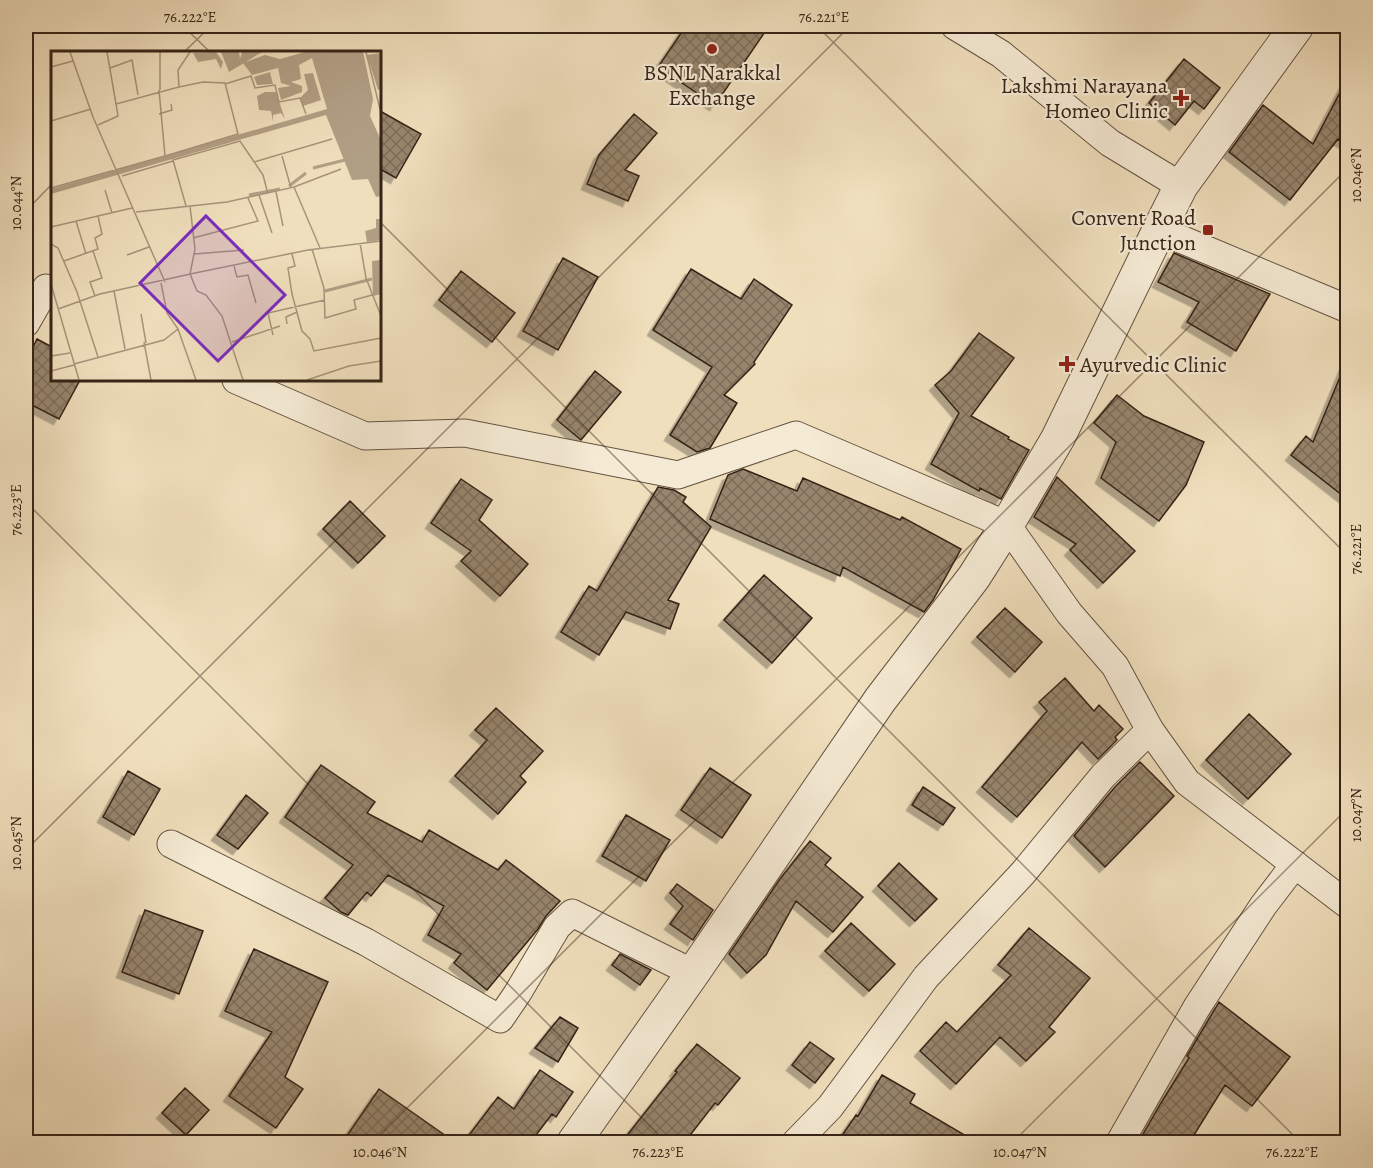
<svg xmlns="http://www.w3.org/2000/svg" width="1373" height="1168" font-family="Alegreya,serif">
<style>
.building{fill:url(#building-cross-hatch);stroke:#362417;stroke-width:1.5;filter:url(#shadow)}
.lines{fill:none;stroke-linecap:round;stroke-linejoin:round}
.minor-casing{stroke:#645340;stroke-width:29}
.tertiary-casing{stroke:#645340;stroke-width:35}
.minor{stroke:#f5ead4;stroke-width:27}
.tertiary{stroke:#f5ead4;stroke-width:33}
.ticks{fill:none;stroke:#362417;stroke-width:1.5;stroke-opacity:0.45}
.poi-dot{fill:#8f2418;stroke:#f5ead4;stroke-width:2}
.labels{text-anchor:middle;stroke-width:4.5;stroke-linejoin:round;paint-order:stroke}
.poi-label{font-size:22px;fill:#362417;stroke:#f5ead4;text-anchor:end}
.inset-river{fill:none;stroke:#b19f85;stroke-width:3}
.inset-road{fill:none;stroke:#a6947b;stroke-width:1.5}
.view{fill:#7b2cbf;fill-opacity:0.15;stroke:#7b2cbf;stroke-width:3}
.inset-edge{fill:none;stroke:#362417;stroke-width:3}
.neatline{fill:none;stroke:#362417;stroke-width:2}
.ticks-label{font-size:15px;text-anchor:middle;fill:#362417}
</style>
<defs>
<pattern id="building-cross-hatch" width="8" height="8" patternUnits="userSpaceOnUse" patternTransform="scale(1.5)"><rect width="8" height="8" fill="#97856d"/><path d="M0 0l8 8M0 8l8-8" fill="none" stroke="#7c6d59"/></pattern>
<filter id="shadow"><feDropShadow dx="-5.5" dy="5.5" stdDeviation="0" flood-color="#0004"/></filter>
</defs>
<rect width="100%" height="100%" fill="#f0dfbd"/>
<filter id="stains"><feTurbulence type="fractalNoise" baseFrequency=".00333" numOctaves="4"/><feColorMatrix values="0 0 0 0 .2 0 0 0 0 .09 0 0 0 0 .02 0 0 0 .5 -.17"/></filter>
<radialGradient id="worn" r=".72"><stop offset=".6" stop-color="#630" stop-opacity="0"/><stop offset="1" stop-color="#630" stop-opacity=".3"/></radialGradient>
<!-- building -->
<path class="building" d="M 686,26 L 769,26 L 715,105 L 658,67 Z
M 1184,59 L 1220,88 L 1204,109 L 1194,101 L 1175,125 L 1149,103 Z
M 1347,79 L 1347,144 L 1338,139 L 1290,200 L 1229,152 L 1263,105 L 1313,144 Z
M 380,111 L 421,134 L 396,178 L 380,169 Z
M 634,114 L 657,133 L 625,170 L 639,176 L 628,201 L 587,184 L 599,155 Z
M 1174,253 L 1270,294 L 1236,351 L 1187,322 L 1199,302 L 1158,282 Z
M 563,258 L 598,277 L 558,350 L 523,331 Z
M 691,269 L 741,299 L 754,279 L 792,305 L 754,362 L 755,364 L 724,395 L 737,403 L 710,448 L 697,452 L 670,435 L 712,367 L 653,330 Z
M 461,271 L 515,313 L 492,342 L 439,300 Z
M 979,333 L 1014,358 L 971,416 L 1009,437 L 1008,439 L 1029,450 L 1001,499 L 980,488 L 979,491 L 931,464 L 959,413 L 935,385 L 951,371 Z
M 37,339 L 52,347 L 52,380 L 80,380 L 59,419 L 26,402 L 26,361 Z
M 1347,360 L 1347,499 L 1291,455 L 1306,436 L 1313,442 Z
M 595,371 L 621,392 L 581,440 L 557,420 Z
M 1117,395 L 1144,416 L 1204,442 L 1186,485 L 1159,521 L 1101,478 L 1116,442 L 1094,423 Z
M 743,469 L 797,491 L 803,478 L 900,520 L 902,517 L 961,549 L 933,600 L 924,612 L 843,567 L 840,576 L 710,519 L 728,475 Z
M 1057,477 L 1135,551 L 1103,583 L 1070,550 L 1076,544 L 1034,517 Z
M 461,479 L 492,500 L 479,520 L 528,564 L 500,596 L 461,561 L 471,551 L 431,523 Z
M 658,487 L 674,490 L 686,497 L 683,502 L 711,527 L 668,600 L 679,604 L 670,629 L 626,612 L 599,655 L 561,632 L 589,586 L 597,591 Z
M 350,501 L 385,536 L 358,563 L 323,529 Z
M 764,575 L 812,618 L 772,663 L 724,620 Z
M 1005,608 L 1042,642 L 1015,672 L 977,637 Z
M 1065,678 L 1094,711 L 1099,705 L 1123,729 L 1115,737 L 1117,740 L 1098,759 L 1082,742 L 1017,817 L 982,787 L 1047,711 L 1039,702 Z
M 496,708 L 543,751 L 520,776 L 526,782 L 498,814 L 455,776 L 487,740 L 475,730 Z
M 1249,714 L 1291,754 L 1248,799 L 1206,760 Z
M 1140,762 L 1174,796 L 1105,867 L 1074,836 L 1115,787 Z
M 321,765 L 375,802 L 367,813 L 422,842 L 429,830 L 498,870 L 506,860 L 560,901 L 546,916 L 538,929 L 487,990 L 454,963 L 461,954 L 428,935 L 444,906 L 388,875 L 371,896 L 367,892 L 348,915 L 341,912 L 325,898 L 353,865 L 285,817 Z
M 710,768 L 751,795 L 722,838 L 681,810 Z
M 128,771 L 160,789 L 134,835 L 103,817 Z
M 923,787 L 955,808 L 943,825 L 912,805 Z
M 246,795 L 268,813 L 238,849 L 217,835 Z
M 626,815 L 670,840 L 646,881 L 602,856 Z
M 810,841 L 831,858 L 825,865 L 863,897 L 833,932 L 796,901 L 766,955 L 747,973 L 729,954 L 780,879 Z
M 899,863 L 937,899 L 915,921 L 878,886 Z
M 677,884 L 713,910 L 693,940 L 670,924 L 683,906 L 670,893 Z
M 145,910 L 203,931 L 179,994 L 122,972 Z
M 851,923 L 895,964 L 869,991 L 825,951 Z
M 1029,928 L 1090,978 L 1049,1027 L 1055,1032 L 1026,1061 L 1000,1037 L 956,1084 L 920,1051 L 946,1022 L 957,1032 L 1011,975 L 998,965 Z
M 254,949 L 328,982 L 285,1077 L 303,1089 L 276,1128 L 229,1096 L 272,1032 L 225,1011 Z
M 620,954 L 651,970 L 640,985 L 612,965 Z
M 1219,1002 L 1290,1057 L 1252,1106 L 1225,1085 L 1189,1143 L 1138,1143 L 1161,1103 L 1189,1058 L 1187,1056 Z
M 560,1017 L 578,1028 L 558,1062 L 535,1048 Z
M 810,1042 L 834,1059 L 815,1083 L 792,1065 Z
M 697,1044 L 740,1078 L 718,1105 L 715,1103 L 684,1143 L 621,1143 L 677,1072 L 675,1071 Z
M 540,1070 L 573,1092 L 556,1117 L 552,1114 L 530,1143 L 463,1143 L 498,1097 L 514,1109 Z
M 882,1075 L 915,1094 L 910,1103 L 978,1143 L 837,1143 L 856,1115 L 858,1116 Z
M 185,1088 L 209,1110 L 186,1135 L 162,1113 Z
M 379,1089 L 456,1143 L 342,1143 Z"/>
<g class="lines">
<defs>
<path id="minor" d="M 955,26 L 1001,54 L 1110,143 L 1181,186
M 1159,230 L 1348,309
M 26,323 L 46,288
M 236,380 L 365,436 L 465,433 L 678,475 L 796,435 L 1007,525 L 1069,613 L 1115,666 L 1150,730 L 1187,782 L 1348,905
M 171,844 L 366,942 L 500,1019 L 517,994 L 557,927 L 572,913 L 693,973
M 796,1142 L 830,1107 L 926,977 L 1023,873 L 1103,776 L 1150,730
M 1120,1142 L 1197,1007 L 1263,906 L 1295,864"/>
<path id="tertiary" d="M 574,1142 L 693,973 L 880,700 L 974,577 L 1007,525 L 1058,438 L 1159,230 L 1181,186 L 1297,26"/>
</defs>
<!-- minor casing -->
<use href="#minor" class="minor-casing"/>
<!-- tertiary casing -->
<use href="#tertiary" class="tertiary-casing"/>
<!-- minor -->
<use href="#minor" class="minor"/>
<!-- tertiary -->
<use href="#tertiary" class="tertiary"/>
</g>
<!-- ticks -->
<path class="ticks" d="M 183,26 L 210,52M 817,26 L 1348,556M 184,52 L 211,26M 26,211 L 52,184M 380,222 L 1300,1142M 26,502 L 666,1142M 26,850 L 850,26M 26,1136 L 32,1142M 373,1142 L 1348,168M 1013,1142 L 1348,808"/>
<!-- markers -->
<g class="poi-dot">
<circle cx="712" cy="49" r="6"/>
<path d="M1178 89h6v6h6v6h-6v6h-6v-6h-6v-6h6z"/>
<rect x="1202" y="224" width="12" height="12" rx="3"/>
<path d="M1064 355h6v6h6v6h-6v6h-6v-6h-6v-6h6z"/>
</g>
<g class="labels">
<!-- poi labels -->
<g class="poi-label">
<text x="712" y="80" text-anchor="middle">BSNL Narakkal<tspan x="712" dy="25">Exchange</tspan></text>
<text x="1168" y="93">Lakshmi Narayana<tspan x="1168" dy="25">Homeo Clinic</tspan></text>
<text x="1196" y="225">Convent Road<tspan x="1196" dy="25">Junction</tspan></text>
<text x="1080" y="372" text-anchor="start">Ayurvedic Clinic</text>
</g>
</g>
<!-- overview -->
<g transform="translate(51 51)">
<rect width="330" height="330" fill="#f0dfbd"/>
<path d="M 165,1 L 172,11 L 170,18 L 165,8 L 147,11 L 142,2 ZM 170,1 L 188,1 L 189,8 L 191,1 L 211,1 L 178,21 ZM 254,1 L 312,1 L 322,48 L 319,65 L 330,89 L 330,145 L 325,146 L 317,128 L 301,129 L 275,64 L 0,143 L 0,138 L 276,58 L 261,7 L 248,14 L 250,28 L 240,31 L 251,35 L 251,41 L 230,49 L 227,37 L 240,35 L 230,32 L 227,17 L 201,24 L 192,12 L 214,4 L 229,8 ZM 330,2 L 330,38 L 327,39 L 316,4 ZM 219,21 L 222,33 L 206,34 L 203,26 ZM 262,22 L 270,49 L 252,55 L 249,47 L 257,39 L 253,23 ZM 214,41 L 225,41 L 234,68 L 230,62 L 222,64 L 222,71 L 220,60 L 208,59 L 206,45 ZM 325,168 L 330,168 L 330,189 L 316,191 L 314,180 L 325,177 ZM 330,209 L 330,243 L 322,245 L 321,210 Z" fill="#b19f85"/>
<path class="inset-river" d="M 262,117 L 294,109M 238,135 L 255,122M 198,144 L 229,138M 274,240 L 321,228"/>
<path class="inset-road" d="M 19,1 L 42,66 L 114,231M 56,1 L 65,53M 315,1 L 330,62M 0,16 L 22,10M 59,17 L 81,9 L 87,44M 174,33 L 200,25 L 204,37 L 224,34 L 228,51 L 249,47 L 255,63M 109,39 L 109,1M 108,63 L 121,59 L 120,53M 0,70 L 40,58M 47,74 L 67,65 L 65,53 L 128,36 L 127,19 L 139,1M 114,105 L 187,83 L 174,32 L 152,31 L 128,36M 231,105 L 240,137M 203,111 L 281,88M 71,125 L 122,110M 243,136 L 290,118M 0,137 L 114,105 L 108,39M 54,139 L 61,162M 225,141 L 232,175M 208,144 L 221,182M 135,155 L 122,109 L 189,90 L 212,124 L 217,143M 139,155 L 144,198 L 139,223 L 146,240 L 155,244 L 171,265 L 192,329M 85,161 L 176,151 L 243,136 L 269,197M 25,170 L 35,203M 0,176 L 81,157M 142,187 L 207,170 L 197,147M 309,192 L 315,227 L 330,265M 0,193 L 7,197 L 26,241 L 47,306M 261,198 L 273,237 L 274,267 L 305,258 L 303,249 L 321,244M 42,200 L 51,227 L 39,231 L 44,245M 143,203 L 193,199M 241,203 L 244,215 L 237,217 L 241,243 L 251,280 L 259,288 L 263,300 L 330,287M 76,204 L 98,196M 13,210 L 47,198 L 44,187 L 51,183 L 47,165M 183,215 L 186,226 L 197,224 L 205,252M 110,232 L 116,262 L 127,278 L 145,329M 0,233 L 28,329M 63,240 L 74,298M 7,258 L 49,243 L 144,222 L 257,199 L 330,190M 90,263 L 95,292M 236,273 L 235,266 L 246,261M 222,284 L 217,262 L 274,249M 93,291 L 100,329M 181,291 L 229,275M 0,305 L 19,302M 23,313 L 113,289 L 127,278M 0,320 L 23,314M 256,329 L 298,315 L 330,310"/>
<path class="view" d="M 155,165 L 234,244 L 167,310 L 89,232 Z"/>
<rect width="330" height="330" class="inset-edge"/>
</g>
<!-- margin -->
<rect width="1373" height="1168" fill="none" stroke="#f0dfbd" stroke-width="66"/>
<rect x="33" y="33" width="1307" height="1102" class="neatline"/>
<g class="ticks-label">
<text x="190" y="22">76.222°E</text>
<text x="824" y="22">76.221°E</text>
<text transform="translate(1356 175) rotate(-90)" y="5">10.046°N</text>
<text transform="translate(16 203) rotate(-90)" y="5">10.044°N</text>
<text transform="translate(16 510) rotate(-90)" y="5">76.223°E</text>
<text transform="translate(1356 549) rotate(-90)" y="5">76.221°E</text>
<text transform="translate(1356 815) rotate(-90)" y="5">10.047°N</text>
<text transform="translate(16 843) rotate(-90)" y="5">10.045°N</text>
<text x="380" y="1157">10.046°N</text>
<text x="658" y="1157">76.223°E</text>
<text x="1020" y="1157">10.047°N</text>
<text x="1292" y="1157">76.222°E</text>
</g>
<rect width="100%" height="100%" filter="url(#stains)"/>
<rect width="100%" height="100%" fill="url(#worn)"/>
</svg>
